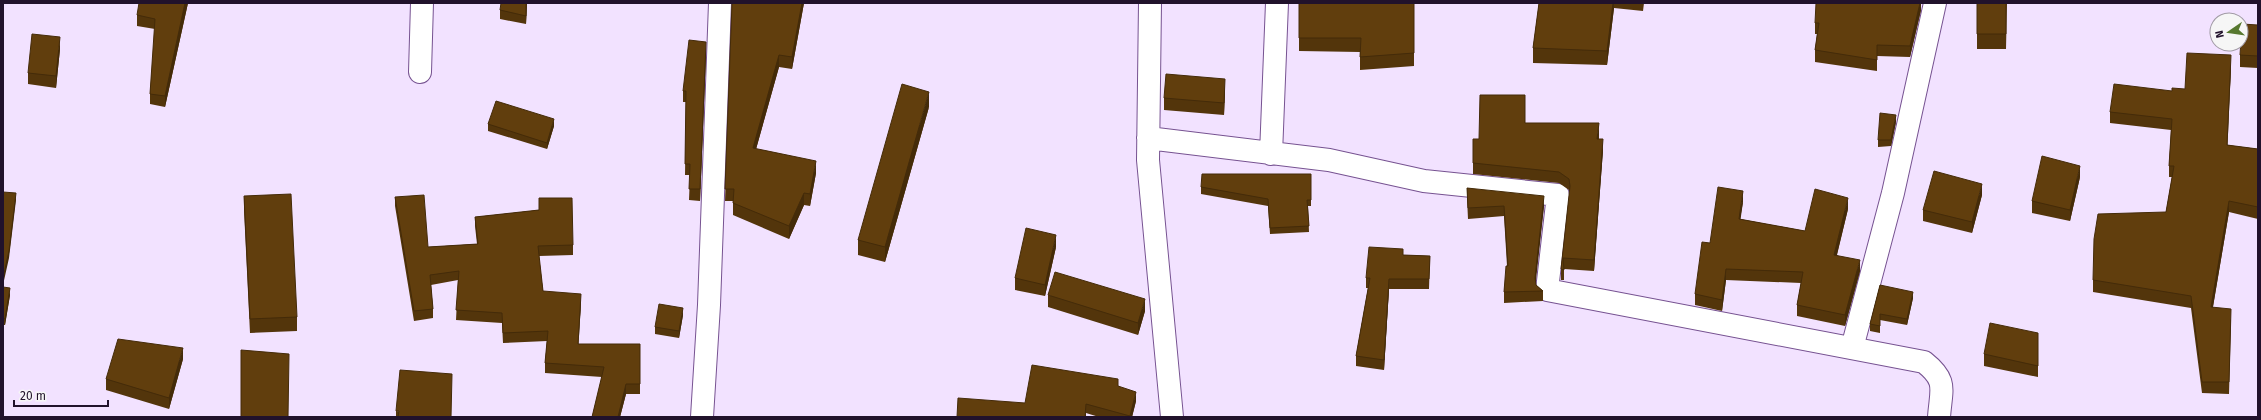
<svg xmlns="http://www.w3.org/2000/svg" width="2261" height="420" font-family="'Fira Sans',sans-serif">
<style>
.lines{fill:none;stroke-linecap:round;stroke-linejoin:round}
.minor-casing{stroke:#765291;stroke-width:24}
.minor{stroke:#fff;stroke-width:22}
.wall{fill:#53350b}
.shaded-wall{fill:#442b09}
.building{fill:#613e0d;stroke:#442b09}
</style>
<rect width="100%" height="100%" fill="#f2e2ff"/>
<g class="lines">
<defs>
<path id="minor" d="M 1150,3 L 1148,160 L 1172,417
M 420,72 L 422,3
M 1148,138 L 1329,160 L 1424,181 L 1558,195 L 1547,290 L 1924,362 C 1948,381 1941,389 1939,417
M 1271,154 L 1277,3
M 1852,348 L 1893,193 L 1935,3
M 702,417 L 709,305 L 720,3"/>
</defs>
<!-- minor casing -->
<use href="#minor" class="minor-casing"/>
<!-- minor -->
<use href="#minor" class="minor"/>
</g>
<!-- wall -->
<path class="wall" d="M 188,3 L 165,107 L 150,104 L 150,94 L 155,29 L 137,26 L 137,15 Z
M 527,3 L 526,24 L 500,19 L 500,10 Z
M 695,3 L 708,3 L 707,4 L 695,4 Z
M 732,3 L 804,3 L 792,69 L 779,67 L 756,149 L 816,173 L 810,206 L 804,205 L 789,239 L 733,215 L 733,201 L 725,201 Z
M 1299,3 L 1414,3 L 1414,66 L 1360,70 L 1360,52 L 1299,51 Z
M 1539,3 L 1644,3 L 1643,11 L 1614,8 L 1607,65 L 1533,63 L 1533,48 Z
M 1921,3 L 1921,10 L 1910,57 L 1877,56 L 1877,71 L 1815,62 L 1815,50 L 1817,34 L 1815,34 L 1815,23 Z
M 1977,3 L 2007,3 L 2006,49 L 1977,49 Z
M 2258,25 L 2258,68 L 2240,67 L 2240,55 Z
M 60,49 L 56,88 L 28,84 L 28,73 Z
M 706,53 L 700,201 L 689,200 L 690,175 L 685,175 L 686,102 L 683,102 L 683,91 Z
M 2231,67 L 2227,145 L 2258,149 L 2258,219 L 2229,212 L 2213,307 L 2231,320 L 2229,394 L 2202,393 L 2191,308 L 2093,292 L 2093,280 L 2166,212 L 2172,177 L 2169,177 L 2169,166 L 2171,130 L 2110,123 L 2110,112 L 2172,91 L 2185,89 Z
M 1225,91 L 1224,115 L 1164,110 L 1164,98 Z
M 929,107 L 885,262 L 858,255 L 858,240 Z
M 1896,122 L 1891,146 L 1878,147 L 1878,140 Z
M 1525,123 L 1599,134 L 1599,139 L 1603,150 L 1594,271 L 1564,269 L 1564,280 L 1561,280 L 1561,269 L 1570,192 L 1569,190 L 1559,183 L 1473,174 L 1473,139 L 1479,139 Z
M 488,124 L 554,126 L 547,149 L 488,131 Z
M 1311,174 L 1311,206 L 1308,206 L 1309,232 L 1270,234 L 1268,206 L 1201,194 L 1201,187 Z
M 2080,177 L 2070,221 L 2032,213 L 2032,201 Z
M 1467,188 L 1544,206 L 1535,283 L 1536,285 L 1543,291 L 1543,301 L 1504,303 L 1504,292 L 1507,266 L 1504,216 L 1468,219 L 1467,198 Z
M 1982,195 L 1972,233 L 1923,221 L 1923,210 Z
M 244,196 L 297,317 L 297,331 L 250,333 L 244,210 Z
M 395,197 L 428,247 L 477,244 L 475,226 L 475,217 L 539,210 L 539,198 L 573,245 L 573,255 L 539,256 L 543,291 L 581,303 L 578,344 L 640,344 L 640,394 L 626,394 L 620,417 L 592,417 L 602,377 L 545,373 L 545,363 L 547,341 L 503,343 L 502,323 L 456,320 L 458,280 L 431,285 L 433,309 L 433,318 L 414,321 L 395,206 Z
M 1743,202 L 1740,219 L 1805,231 L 1848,209 L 1837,255 L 1860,271 L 1845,326 L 1797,316 L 1797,305 L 1801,283 L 1726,280 L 1722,311 L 1695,305 L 1695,294 L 1710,243 Z
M 1056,247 L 1045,296 L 1015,290 L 1015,278 Z
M 1403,255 L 1430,256 L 1429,289 L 1389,289 L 1384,370 L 1356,366 L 1356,356 L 1368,288 L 1366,288 L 1366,278 Z
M 1880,285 L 1913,298 L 1907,325 L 1880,320 L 1880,333 L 1870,331 L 1870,324 Z
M 3,287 L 10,295 L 5,325 L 3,325 Z
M 1048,295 L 1145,311 L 1138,335 L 1048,307 Z
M 683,315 L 679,338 L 655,334 L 655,327 Z
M 2038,345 L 2038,377 L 1984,366 L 1984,354 Z
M 183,359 L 169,409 L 106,390 L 106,379 Z
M 1118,386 L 1136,401 L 1132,417 L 1099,417 L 1086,413 L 1086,417 L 957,417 L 1025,403 Z
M 396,411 L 451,417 L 396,417 Z"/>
<!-- shaded-wall -->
<path class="shaded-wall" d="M 185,3 L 188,3 L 165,107 L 165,96 Z
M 526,3 L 527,3 L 526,24 Z
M 802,3 L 804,3 L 792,69 L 792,57 Z
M 1613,3 L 1614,3 L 1614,8 L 1607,65 L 1607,51 Z
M 1920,3 L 1921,3 L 1921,10 L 1910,57 L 1910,46 Z
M 60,37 L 60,49 L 56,88 L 56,76 Z
M 706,42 L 706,53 L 700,201 L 700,189 Z
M 779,55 L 779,67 L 753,160 L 753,148 Z
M 2231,55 L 2231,67 L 2227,157 L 2227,145 Z
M 1225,79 L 1225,91 L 1224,115 L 1224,103 Z
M 929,92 L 929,107 L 885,262 L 885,247 Z
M 1896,115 L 1896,122 L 1891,146 L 1891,140 Z
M 554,119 L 554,126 L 547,149 L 547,143 Z
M 1599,123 L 1599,134 L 1597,149 L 1597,139 Z
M 1603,139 L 1603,150 L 1594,271 L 1594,260 Z
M 816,161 L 816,173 L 810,206 L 810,194 Z
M 2080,166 L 2080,177 L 2070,221 L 2070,210 Z
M 1982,184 L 1982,195 L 1972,233 L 1972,222 Z
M 1743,191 L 1743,202 L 1739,230 L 1739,219 Z
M 16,193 L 16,200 L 9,258 L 3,285 L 3,278 Z
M 804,193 L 804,205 L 789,239 L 789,226 Z
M 1544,196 L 1544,206 L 1535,289 L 1535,278 Z
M 1848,198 L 1848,209 L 1834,266 L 1834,255 Z
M 2229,201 L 2229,212 L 2211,318 L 2211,307 Z
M 1056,235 L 1056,247 L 1045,296 L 1045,285 Z
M 1860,260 L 1860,271 L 1845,326 L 1845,315 Z
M 1726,269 L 1726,280 L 1722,311 L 1722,300 Z
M 1389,279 L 1389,289 L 1384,370 L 1384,360 Z
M 10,288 L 10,295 L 5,325 L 5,319 Z
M 1913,292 L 1913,298 L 1907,325 L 1907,319 Z
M 581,294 L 581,303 L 578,353 L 578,344 Z
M 1145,299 L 1145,311 L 1138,335 L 1138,323 Z
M 683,308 L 683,315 L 679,338 L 679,331 Z
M 183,348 L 183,359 L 169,409 L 169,398 Z
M 626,384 L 626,394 L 620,417 L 618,417 Z
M 1136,392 L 1136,401 L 1132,417 L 1130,417 Z
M 1086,404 L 1086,417 L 1085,417 Z"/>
<!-- building -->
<path class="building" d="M 139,3 L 185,3 L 165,96 L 150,94 L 155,19 L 137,15 Z
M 501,3 L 526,3 L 526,16 L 500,10 Z
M 732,3 L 802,3 L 792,57 L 779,55 L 753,148 L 816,161 L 810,194 L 804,193 L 789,226 L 733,203 L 734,189 L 725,189 Z
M 1299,3 L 1414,3 L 1414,53 L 1360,57 L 1361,38 L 1299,38 Z
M 1539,3 L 1613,3 L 1607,51 L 1533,48 Z
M 1816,3 L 1920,3 L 1910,46 L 1877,45 L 1877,60 L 1815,50 L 1819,23 L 1815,23 Z
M 1977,3 L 2006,3 L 2006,34 L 1977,34 Z
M 2242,24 L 2258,25 L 2258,56 L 2240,55 Z
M 32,34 L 60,37 L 56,76 L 28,73 Z
M 689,40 L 706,42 L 700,189 L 689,189 L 690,164 L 685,164 L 686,91 L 683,91 Z
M 2187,53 L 2231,55 L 2227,145 L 2258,149 L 2258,207 L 2229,201 L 2211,307 L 2231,309 L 2229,382 L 2202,382 L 2191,296 L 2093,280 L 2094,239 L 2098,214 L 2166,212 L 2174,166 L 2169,166 L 2172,119 L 2110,112 L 2114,84 L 2172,91 L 2172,88 L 2185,89 Z
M 1166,74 L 1225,79 L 1224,103 L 1164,98 Z
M 902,84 L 929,92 L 885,247 L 858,240 Z
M 1480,95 L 1525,95 L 1525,123 L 1599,123 L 1597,139 L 1603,139 L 1594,260 L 1563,258 L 1564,270 L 1561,269 L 1570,186 L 1569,179 L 1559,172 L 1473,163 L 1473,139 L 1479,139 Z
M 496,101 L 554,119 L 547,143 L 488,124 Z
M 1880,113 L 1896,115 L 1891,140 L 1878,140 Z
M 2042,156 L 2080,166 L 2070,210 L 2032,201 Z
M 1934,171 L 1982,184 L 1972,222 L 1923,210 Z
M 1202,174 L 1311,174 L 1311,200 L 1307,200 L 1309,226 L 1270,228 L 1268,199 L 1201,187 Z
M 1718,187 L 1743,191 L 1739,219 L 1805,231 L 1815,189 L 1848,198 L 1834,255 L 1860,260 L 1845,315 L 1797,305 L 1803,272 L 1726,269 L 1722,300 L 1695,294 L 1702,242 L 1710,243 Z
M 1467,188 L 1544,196 L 1535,278 L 1536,285 L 1543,291 L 1504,292 L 1506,266 L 1508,266 L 1504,206 L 1468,208 Z
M 3,192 L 16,193 L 9,251 L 3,278 Z
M 291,194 L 297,317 L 250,319 L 244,196 Z
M 424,195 L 428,247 L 478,244 L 475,217 L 539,210 L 539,198 L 572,198 L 573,245 L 538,246 L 543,291 L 581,294 L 578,344 L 640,344 L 640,384 L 626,384 L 618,417 L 592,417 L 604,367 L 545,363 L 548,331 L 503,333 L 502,313 L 456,310 L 459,271 L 430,275 L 433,309 L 414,311 L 395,197 Z
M 1026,228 L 1056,235 L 1045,285 L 1015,278 Z
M 1369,247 L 1403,249 L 1403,255 L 1430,256 L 1429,279 L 1389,279 L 1384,360 L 1356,356 L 1370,278 L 1366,278 Z
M 1055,272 L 1145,299 L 1138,323 L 1048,295 Z
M 1880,285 L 1913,292 L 1907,319 L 1880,314 L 1880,326 L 1870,324 Z
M 3,287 L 10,288 L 5,319 L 3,318 Z
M 659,304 L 683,308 L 679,331 L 655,327 Z
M 1990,323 L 2038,333 L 2038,366 L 1984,354 Z
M 118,339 L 183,348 L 169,398 L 106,379 Z
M 241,350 L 289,354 L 288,417 L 241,417 Z
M 1032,365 L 1118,379 L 1118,386 L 1136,392 L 1130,416 L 1086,404 L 1085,417 L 957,417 L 958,398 L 1025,403 Z
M 400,370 L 452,374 L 451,417 L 398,417 L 399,411 L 396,411 Z"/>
<!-- border -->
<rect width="2261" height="420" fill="none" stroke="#21122b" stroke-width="8"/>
<!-- north arrow -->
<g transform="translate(2229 32) rotate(257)"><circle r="19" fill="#f6f6f6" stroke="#a19ba5"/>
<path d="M0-3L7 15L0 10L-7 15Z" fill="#57782f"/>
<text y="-6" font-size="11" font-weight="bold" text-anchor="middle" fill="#21122b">N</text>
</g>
<!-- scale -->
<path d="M14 400v6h94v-6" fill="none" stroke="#21122b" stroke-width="2"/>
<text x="20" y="400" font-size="12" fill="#21122b" stroke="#f6f6f6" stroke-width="3" paint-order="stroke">20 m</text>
</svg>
